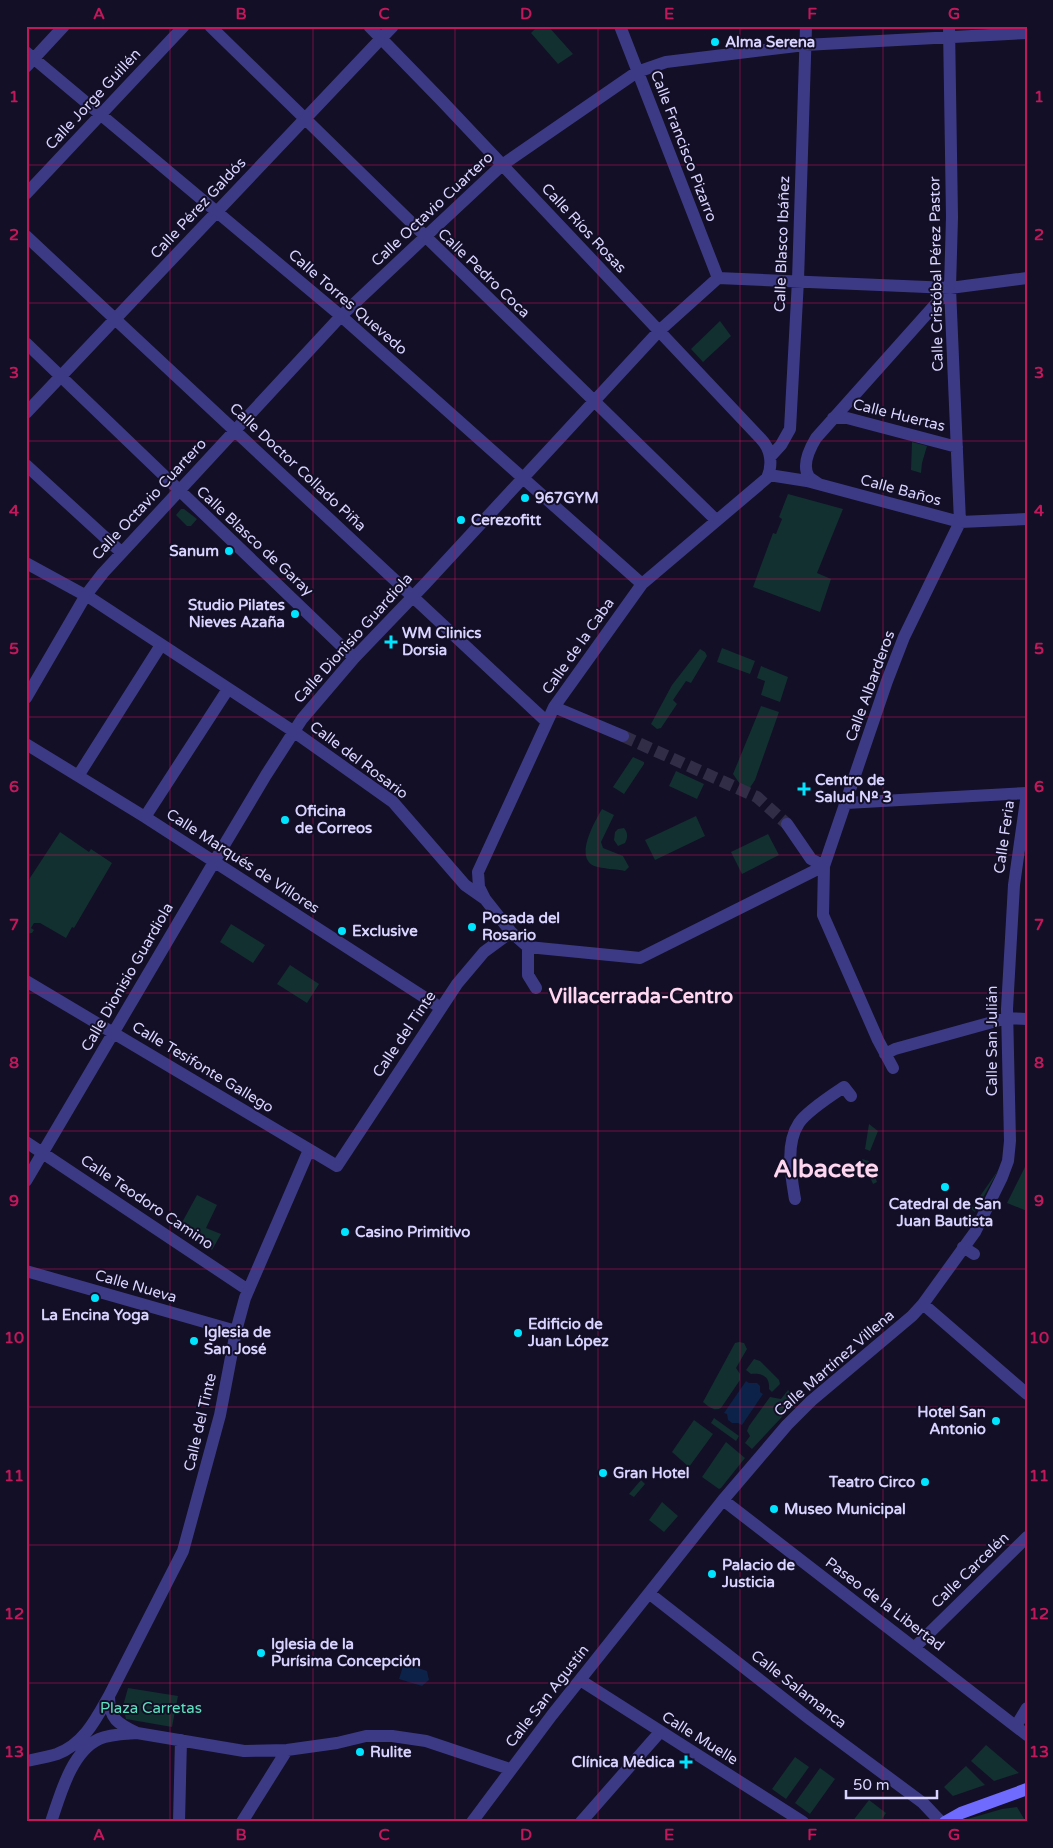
<svg xmlns="http://www.w3.org/2000/svg" width="1053" height="1848" font-family="'Varela Round',sans-serif">
<style>
.green{fill:#12302f}
.water{fill:#0c2248}
.lines{fill:none;stroke-linecap:round;stroke-linejoin:round}
.minor-tunnel{stroke:#312d47;stroke-width:12;stroke-dasharray:12 6;stroke-linecap:butt}
.minor{stroke:#3d3a85;stroke-width:12}
.secondary{stroke:#6f6bff;stroke-width:12}
.grid{fill:none;stroke:#c2185b;stroke-width:1;stroke-opacity:0.55}
.poi-dot{fill:#00e5ff;stroke:#130f26;stroke-width:2}
.labels{text-anchor:middle;stroke-width:4;stroke-linejoin:round;paint-order:stroke}
.poi-label{font-size:15px;font-weight:bold;fill:#d9d4ff;stroke:#130f26;text-anchor:start}
.street-label{font-size:15px;fill:#d9d4ff;stroke:#130f26}
.park-label{font-size:15px;fill:#5fe0c0;stroke:#130f26}
.district-label{font-size:20px;font-weight:bold;fill:#ffd6f0;stroke:#130f26}
.town-label{font-size:25px;font-weight:bold;fill:#ffd6f0;stroke:#130f26}
.neatline{fill:none;stroke:#c2185b;stroke-width:2}
.grid-label{font-size:16px;text-anchor:middle;font-weight:bold;fill:#c2185b}
</style>
<rect width="100%" height="100%" fill="#130f26"/>
<!-- green -->
<path class="green" d="M 538,26 L 548,26 L 573,54 L 558,64 L 531,33 Z
M 720,321 L 731,336 L 703,362 L 691,349 Z
M 912,442 L 927,446 L 922,463 L 921,473 L 911,470 Z
M 788,494 L 843,509 L 817,573 L 831,579 L 820,612 L 753,587 L 773,533 L 776,534 L 782,519 L 779,517 Z
M 181,509 L 184,509 L 197,519 L 191,526 L 187,526 L 176,515 Z
M 722,648 L 755,661 L 750,674 L 717,662 Z
M 700,649 L 705,652 L 707,656 L 691,683 L 686,681 L 673,700 L 677,704 L 661,728 L 657,729 L 651,724 L 672,685 Z
M 761,666 L 788,677 L 780,702 L 761,695 L 765,681 L 757,678 Z
M 761,706 L 779,712 L 755,780 L 749,789 L 742,787 L 733,774 Z
M 633,757 L 644,762 L 644,764 L 624,794 L 613,787 Z
M 676,771 L 704,784 L 697,799 L 669,786 Z
M 602,809 L 614,815 L 601,842 L 603,848 L 623,856 L 629,867 L 625,871 C 616,869 603,869 594,866 C 574,857 595,821 602,809 Z
M 696,816 L 705,836 L 655,860 L 645,840 Z
M 624,828 C 628,833 628,837 625,843 L 618,846 L 614,840 L 615,832 L 618,829 Z
M 60,832 L 89,852 L 91,849 L 112,863 L 74,928 L 72,927 L 66,938 L 40,923 L 34,923 L 31,928 L 34,930 L 32,933 L 26,934 L 26,884 Z
M 768,834 L 779,855 L 742,874 L 731,852 Z
M 231,924 L 265,945 L 253,963 L 220,942 Z
M 290,965 L 319,984 L 307,1003 L 277,984 Z
M 869,1124 L 878,1131 L 870,1151 L 865,1149 Z
M 862,1159 L 869,1161 L 877,1182 L 873,1184 Z
M 1027,1163 L 1027,1211 L 1007,1203 Z
M 999,1169 L 975,1212 L 971,1209 Z
M 197,1195 L 217,1205 L 206,1228 L 221,1234 L 212,1250 L 179,1228 Z
M 739,1342 L 744,1343 L 747,1349 L 736,1368 L 740,1374 L 740,1380 L 721,1408 C 714,1412 708,1406 703,1402 L 735,1343 Z
M 754,1359 L 760,1361 L 779,1380 L 780,1384 L 772,1392 L 769,1389 C 770,1376 762,1373 751,1374 L 746,1370 Z
M 788,1390 L 795,1397 L 795,1403 L 752,1449 L 745,1443 L 750,1436 L 747,1431 L 749,1426 L 770,1397 L 781,1399 Z
M 714,1418 L 739,1436 L 736,1441 L 711,1423 Z
M 694,1420 L 713,1434 L 689,1467 L 672,1452 Z
M 726,1442 L 745,1458 L 721,1488 L 719,1489 L 702,1477 Z
M 641,1480 L 645,1484 L 634,1497 L 629,1494 Z
M 662,1502 L 678,1516 L 664,1532 L 649,1520 Z
M 128,1688 L 178,1696 L 172,1727 L 126,1719 L 123,1706 Z
M 986,1745 L 1019,1773 L 994,1781 L 971,1761 Z
M 795,1757 L 809,1767 L 786,1799 L 772,1789 Z
M 966,1766 L 985,1785 L 953,1796 L 944,1787 Z
M 820,1768 L 835,1779 L 810,1814 L 795,1803 Z
M 869,1800 L 886,1813 L 880,1822 L 852,1822 Z
M 1017,1807 L 1026,1822 L 964,1822 L 964,1820 L 1002,1809 Z"/>
<!-- water -->
<path class="water" d="M 746,1381 L 749,1383 L 757,1383 L 760,1386 L 760,1392 L 763,1394 L 742,1425 L 738,1423 L 732,1423 L 728,1420 L 727,1414 L 724,1413 Z
M 404,1663 L 427,1671 L 429,1680 L 422,1686 L 399,1679 Z"/>
<g class="lines">
<!-- minor-tunnel -->
<path class="minor-tunnel" d="M 623,736 L 757,797 L 787,824"/>
<!-- minor -->
<path class="minor" d="M 210,26 L 716,520
M 369,26 L 442,101 L 761,439 C 771,449 773,465 767,478 L 642,584 L 554,707 L 478,872 L 479,887 L 485,899
M 620,26 L 718,278
M 26,52 L 341,316 L 642,584
M 26,67 L 64,26
M 26,194 L 184,26
M 26,236 L 547,722
M 718,278 L 950,288 L 1027,278
M 26,343 L 354,658
M 26,413 L 393,26
M 833,418 L 847,418 L 957,447
M 770,457 L 781,445 L 790,429 L 798,280 L 806,26
M 26,465 L 121,552
M 769,475 L 807,481 L 960,522 L 1027,519
M 819,484 C 816,482 811,479 809,477 C 801,465 810,448 816,438 L 950,288
M 26,563 L 92,599 L 293,731 L 393,802 L 465,885 L 485,899 L 511,932 L 528,947 L 528,975 L 536,988
M 26,698 L 86,595 L 103,573 L 341,316 L 425,237 L 502,165 L 637,72 L 666,62 L 805,45 L 1027,33
M 554,707 L 623,736
M 26,744 L 145,817 L 441,1008
M 78,776 L 161,645
M 846,803 L 1027,793
M 145,817 L 228,689
M 787,824 L 811,859 L 824,866
M 528,947 L 640,958 L 824,866
M 26,981 L 337,1166 L 457,984 L 484,952 L 511,932
M 885,1054 L 895,1049 L 1007,1018 L 1027,1019
M 893,1068 L 878,1040 L 823,915 L 824,866 L 887,681 L 904,637 L 960,522 L 950,288 L 952,217 L 949,26
M 26,1142 L 248,1290
M 309,1150 L 245,1298 L 236,1331 L 220,1415 L 183,1551 L 109,1696 C 109,1719 118,1724 137,1733 L 244,1751 L 287,1750 L 337,1743 L 366,1736 L 392,1736 L 426,1741 L 510,1769
M 26,1181 L 214,862 L 266,775 L 302,719 L 354,658 L 425,584 L 659,331 L 718,278
M 795,1199 C 791,1176 785,1144 799,1123 C 807,1111 832,1095 844,1087 L 851,1096
M 963,1247 L 974,1254
M 26,1271 L 236,1331
M 923,1304 L 1027,1394
M 723,1500 L 1027,1735
M 650,1594 L 811,1720 L 923,1803 L 941,1822
M 915,1647 L 1027,1537
M 580,1680 L 803,1822
M 1016,1726 L 1027,1708
M 26,1761 C 36,1759 48,1757 57,1754 C 84,1744 96,1719 109,1696
M 51,1822 C 60,1796 71,1752 99,1739 C 110,1734 125,1734 137,1733
M 179,1822 L 181,1740
M 242,1822 L 287,1750
M 472,1822 L 552,1715 L 723,1500 L 787,1425 L 811,1401 L 912,1316 L 923,1304 L 975,1232 L 1002,1177 L 1008,1161 L 1010,1141 L 1007,1009 L 1014,885 L 1027,793
M 581,1822 L 660,1732"/>
<!-- secondary -->
<path class="secondary" d="M 945,1822 L 961,1813 L 1027,1789"/>
</g>
<!-- grid -->
<path class="grid" d="M 170,26 L 170,1822M 313,26 L 313,1822M 455,26 L 455,1822M 598,26 L 598,1822M 740,26 L 740,1822M 883,26 L 883,1822M 26,165 L 1027,165M 26,303 L 1027,303M 26,441 L 1027,441M 26,579 L 1027,579M 26,717 L 1027,717M 26,855 L 1027,855M 26,993 L 1027,993M 26,1131 L 1027,1131M 26,1269 L 1027,1269M 26,1407 L 1027,1407M 26,1545 L 1027,1545M 26,1683 L 1027,1683"/>
<!-- markers -->
<g class="poi-dot">
<circle cx="715" cy="42" r="5"/>
<circle cx="525" cy="498" r="5"/>
<circle cx="461" cy="520" r="5"/>
<circle cx="229" cy="551" r="5"/>
<circle cx="295" cy="614" r="5"/>
<path d="M388.5 634.5h5v5h5v5h-5v5h-5v-5h-5v-5h5z"/>
<path d="M801.5 781.5h5v5h5v5h-5v5h-5v-5h-5v-5h5z"/>
<circle cx="285" cy="820" r="5"/>
<circle cx="472" cy="927" r="5"/>
<circle cx="342" cy="931" r="5"/>
<circle cx="945" cy="1187" r="5"/>
<circle cx="345" cy="1232" r="5"/>
<circle cx="95" cy="1298" r="5"/>
<circle cx="518" cy="1333" r="5"/>
<circle cx="194" cy="1341" r="5"/>
<circle cx="996" cy="1421" r="5"/>
<circle cx="603" cy="1473" r="5"/>
<circle cx="925" cy="1482" r="5"/>
<circle cx="774" cy="1509" r="5"/>
<circle cx="712" cy="1574" r="5"/>
<circle cx="261" cy="1653" r="5"/>
<circle cx="360" cy="1752" r="5"/>
<path d="M683.5 1754.5h5v5h5v5h-5v5h-5v-5h-5v-5h5z"/>
</g>
<g class="labels">
<!-- poi labels -->
<g class="poi-label">
<text x="725" y="47">Alma Serena</text>
<text x="535" y="503">967GYM</text>
<text x="471" y="525">Cerezofitt</text>
<text x="219" y="556" text-anchor="end">Sanum</text>
<text x="285" y="610" text-anchor="end">Studio Pilates<tspan x="285" dy="17">Nieves Azaña</tspan></text>
<text x="402" y="638">WM Clinics<tspan x="402" dy="17">Dorsia</tspan></text>
<text x="815" y="785">Centro de<tspan x="815" dy="17">Salud Nº 3</tspan></text>
<text x="295" y="816">Oficina<tspan x="295" dy="17">de Correos</tspan></text>
<text x="482" y="923">Posada del<tspan x="482" dy="17">Rosario</tspan></text>
<text x="352" y="936">Exclusive</text>
<text x="945" y="1209" text-anchor="middle">Catedral de San<tspan x="945" dy="17">Juan Bautista</tspan></text>
<text x="355" y="1237">Casino Primitivo</text>
<text x="95" y="1320" text-anchor="middle">La Encina Yoga</text>
<text x="528" y="1329">Edificio de<tspan x="528" dy="17">Juan López</tspan></text>
<text x="204" y="1337">Iglesia de<tspan x="204" dy="17">San José</tspan></text>
<text x="986" y="1417" text-anchor="end">Hotel San<tspan x="986" dy="17">Antonio</tspan></text>
<text x="613" y="1478">Gran Hotel</text>
<text x="915" y="1487" text-anchor="end">Teatro Circo</text>
<text x="784" y="1514">Museo Municipal</text>
<text x="722" y="1570">Palacio de<tspan x="722" dy="17">Justicia</tspan></text>
<text x="271" y="1649">Iglesia de la<tspan x="271" dy="17">Purísima Concepción</tspan></text>
<text x="370" y="1757">Rulite</text>
<text x="675" y="1767" text-anchor="end">Clínica Médica</text>
</g>
<!-- street labels -->
<g class="street-label">
<text transform="translate(93 99) rotate(-47)" y="5">Calle Jorge Guillén</text>
<text transform="translate(684 146) rotate(69)" y="5">Calle Francisco Pizarro</text>
<text transform="translate(198 208) rotate(-47)" y="5">Calle Pérez Galdós</text>
<text transform="translate(432 209) rotate(-43)" y="5">Calle Octavio Cuartero</text>
<text transform="translate(584 228) rotate(47)" y="5">Calle Ríos Rosas</text>
<text transform="translate(782 244) rotate(-88)" y="5">Calle Blasco Ibáñez</text>
<text transform="translate(484 273) rotate(44)" y="5">Calle Pedro Coca</text>
<text transform="translate(936 274) rotate(-91)" y="5">Calle Cristóbal Pérez Pastor</text>
<text transform="translate(348 302) rotate(41)" y="5">Calle Torres Quevedo</text>
<text transform="translate(899 415) rotate(14)" y="5">Calle Huertas</text>
<text transform="translate(298 467) rotate(43)" y="5">Calle Doctor Collado Piña</text>
<text transform="translate(901 490) rotate(15)" y="5">Calle Baños</text>
<text transform="translate(149 499) rotate(-47)" y="5">Calle Octavio Cuartero</text>
<text transform="translate(255 541) rotate(43)" y="5">Calle Blasco de Garay</text>
<text transform="translate(353 638) rotate(-48)" y="5">Calle Dionisio Guardiola</text>
<text transform="translate(578 646) rotate(-55)" y="5">Calle de la Caba</text>
<text transform="translate(870 686) rotate(-70)" y="5">Calle Albarderos</text>
<text transform="translate(359 760) rotate(37)" y="5">Calle del Rosario</text>
<text transform="translate(1004 837) rotate(-82)" y="5">Calle Feria</text>
<text transform="translate(243 861) rotate(33)" y="5">Calle Marqués de Villores</text>
<text transform="translate(127 977) rotate(-60)" y="5">Calle Dionisio Guardiola</text>
<text transform="translate(404 1034) rotate(-56)" y="5">Calle del Tinte</text>
<text transform="translate(992 1041) rotate(-90)" y="5">Calle San Julián</text>
<text transform="translate(203 1067) rotate(31)" y="5">Calle Tesifonte Gallego</text>
<text transform="translate(147 1202) rotate(34)" y="5">Calle Teodoro Camino</text>
<text transform="translate(136 1286) rotate(16)" y="5">Calle Nueva</text>
<text transform="translate(834 1363) rotate(-41)" y="5">Calle Martínez Villena</text>
<text transform="translate(200 1422) rotate(-77)" y="5">Calle del Tinte</text>
<text transform="translate(970 1570) rotate(-44)" y="5">Calle Carcelén</text>
<text transform="translate(885 1604) rotate(37)" y="5">Paseo de la Libertad</text>
<text transform="translate(799 1689) rotate(38)" y="5">Calle Salamanca</text>
<text transform="translate(547 1696) rotate(-52)" y="5">Calle San Agustín</text>
<text transform="translate(700 1738) rotate(32)" y="5">Calle Muelle</text>
</g>
<!-- park labels -->
<g class="park-label">
<text x="151" y="1713">Plaza Carretas</text>
</g>
<!-- district labels -->
<g class="district-label">
<text x="641" y="1003">Villacerrada-Centro</text>
</g>
<!-- town labels -->
<g class="town-label">
<text x="826" y="1177">Albacete</text>
</g>
</g>
<!-- border -->
<rect width="1053" height="1848" fill="none" stroke="#130f26" stroke-width="55"/>
<!-- scale -->
<path d="M846 1790v8h91v-8" fill="none" stroke="#d9d4ff" stroke-width="2.5"/>
<text x="853" y="1790" font-size="15" fill="#d9d4ff" stroke="#130f26" stroke-width="4" paint-order="stroke">50 m</text>
<rect x="28" y="28" width="998" height="1792" class="neatline"/>
<g class="grid-label">
<text x="99" y="19">A</text>
<text x="241" y="19">B</text>
<text x="384" y="19">C</text>
<text x="526" y="19">D</text>
<text x="669" y="19">E</text>
<text x="812" y="19">F</text>
<text x="954" y="19">G</text>
<text x="14" y="102">1</text>
<text x="1039" y="102">1</text>
<text x="14" y="240">2</text>
<text x="1039" y="240">2</text>
<text x="14" y="378">3</text>
<text x="1039" y="378">3</text>
<text x="14" y="516">4</text>
<text x="1039" y="516">4</text>
<text x="14" y="654">5</text>
<text x="1039" y="654">5</text>
<text x="14" y="792">6</text>
<text x="1039" y="792">6</text>
<text x="14" y="930">7</text>
<text x="1039" y="930">7</text>
<text x="14" y="1068">8</text>
<text x="1039" y="1068">8</text>
<text x="14" y="1206">9</text>
<text x="1039" y="1206">9</text>
<text x="14" y="1343">10</text>
<text x="1039" y="1343">10</text>
<text x="14" y="1481">11</text>
<text x="1039" y="1481">11</text>
<text x="14" y="1619">12</text>
<text x="1039" y="1619">12</text>
<text x="14" y="1757">13</text>
<text x="1039" y="1757">13</text>
<text x="99" y="1840">A</text>
<text x="241" y="1840">B</text>
<text x="384" y="1840">C</text>
<text x="526" y="1840">D</text>
<text x="669" y="1840">E</text>
<text x="812" y="1840">F</text>
<text x="954" y="1840">G</text>
</g>
</svg>
